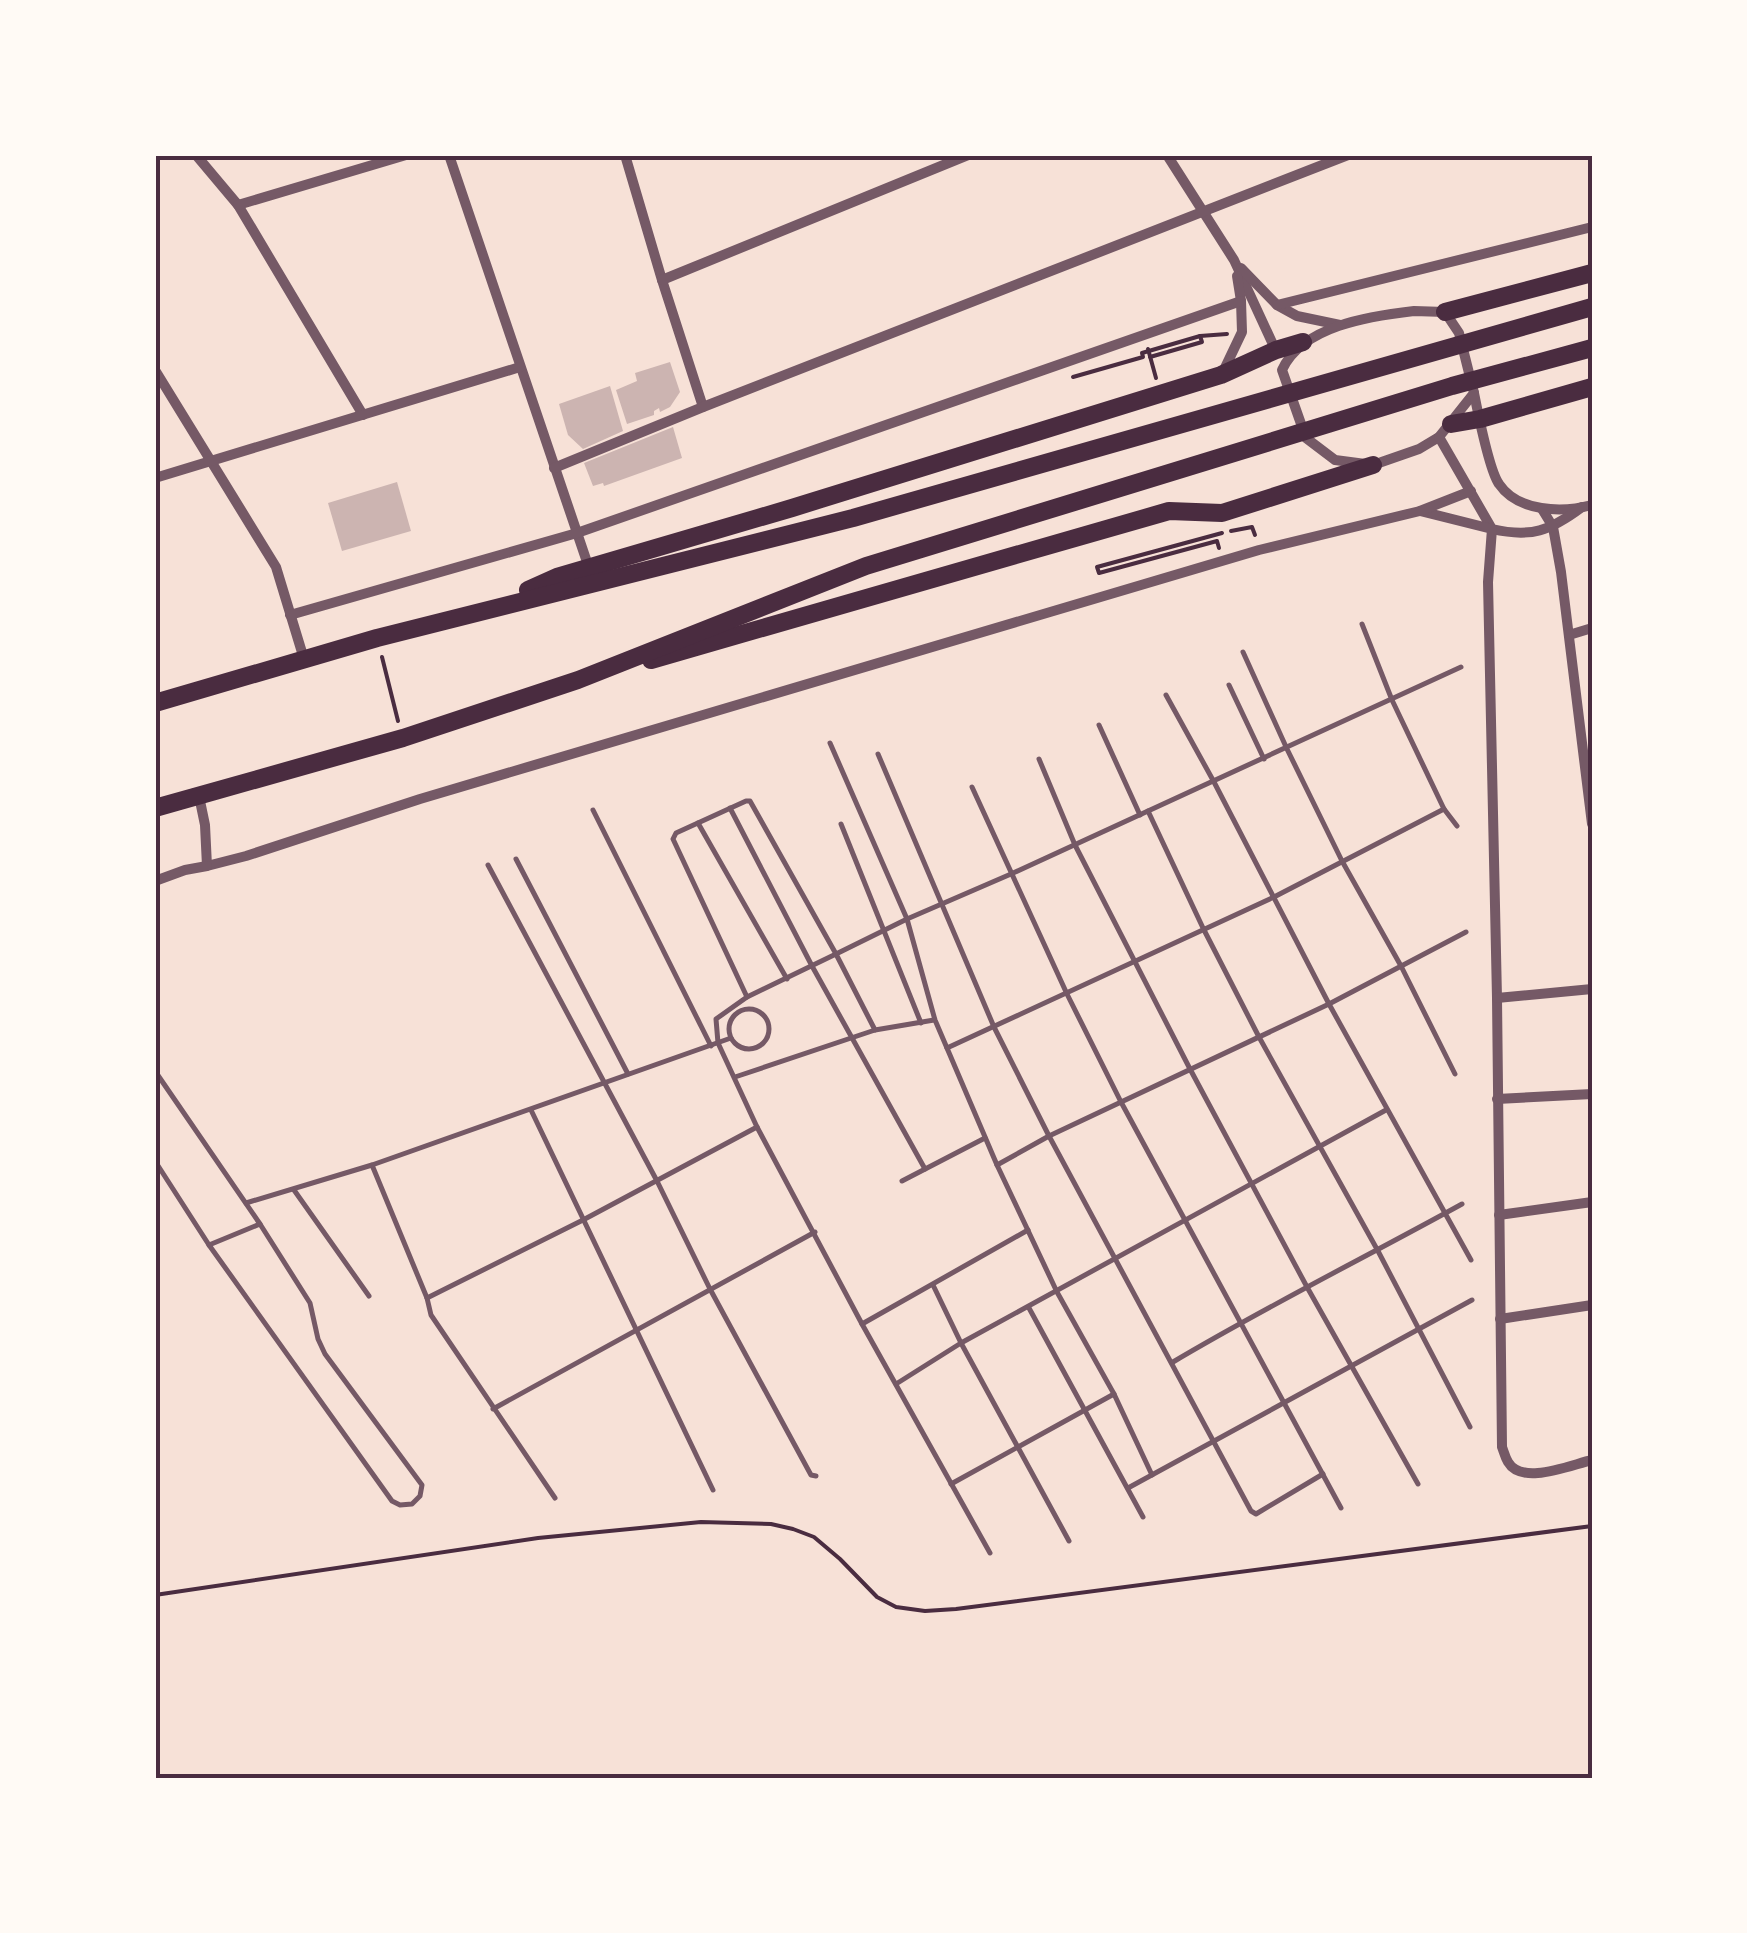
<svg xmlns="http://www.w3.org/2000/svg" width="1747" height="1933" font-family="'DejaVu Sans',sans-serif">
<rect width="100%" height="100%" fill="#f7e1d7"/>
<!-- building -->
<g fill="#ccb4b1">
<path d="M670,362L680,392L670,407L660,412L659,408L654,411V415L627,424L616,390L637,381L635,373Z"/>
<path d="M610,386L623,431L583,449L568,435L559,404Z"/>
<path d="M673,427L682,458L604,486L603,483L593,486L584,463Z"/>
<path d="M397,482L411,531L342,551L328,503Z"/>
</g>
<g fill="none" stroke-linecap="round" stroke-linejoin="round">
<!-- path -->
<g stroke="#4a2c40" stroke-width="4">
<path d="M1148,349L1156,378"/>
<path d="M1150,357L1202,342L1200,336"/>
<path d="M1073,377L1143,357L1142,353L1200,336L1227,334"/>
<path d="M1231,531L1252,527L1255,535"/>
<path d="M1219,548L1217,541L1099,573L1097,567L1222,533"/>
<path d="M382,657L398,721"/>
<path d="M155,1595L538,1538L701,1522L771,1524L793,1529L814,1537L840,1559L877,1597L896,1607L925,1611L956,1609L1592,1526"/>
</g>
<!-- service -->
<g stroke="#755966" stroke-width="5">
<path d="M1362,624L1392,700L1444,809L1457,826"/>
<path d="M1243,652L1287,749L1342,861L1401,966L1455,1074"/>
<path d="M1229,685L1264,759"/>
<path d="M1166,695L1214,782L1329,1004L1471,1260"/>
<path d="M1099,725L1140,815"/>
<path d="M830,743L907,919L935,1020L997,1165L1057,1292L1114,1394L1152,1475"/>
<path d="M878,754L994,1027L1049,1136L1251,1511L1256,1514L1323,1474"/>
<path d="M1039,759L1075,845L1190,1069L1307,1287L1418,1484"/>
<path d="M972,787L1067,994L1121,1102L1341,1508"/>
<path d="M746,801H750L836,954L747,997L673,839L676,833Z"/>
<path d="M730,808L812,966L925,1169"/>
<path d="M593,810L711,1046"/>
<path d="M1148,811L1203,928L1259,1037L1378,1251L1470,1427"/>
<path d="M698,823L787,979"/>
<path d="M841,824L921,1023"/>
<path d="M516,859L628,1074"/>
<path d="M488,865L657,1181L710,1289L811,1475L816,1476"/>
<path d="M747,997L716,1019L718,1043L757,1127L862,1324L990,1553"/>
<circle cx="749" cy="1029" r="20"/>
<path d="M875,1030L836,954L907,919L1011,874L1461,667"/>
<path d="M947,1048L1274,897L1444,809"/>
<path d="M155,1071L260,1224L310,1303L318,1339L325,1354L422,1485L420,1496L412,1504L400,1505L392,1501L209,1245L155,1161"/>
<path d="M735,1077L875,1030L934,1020"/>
<path d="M531,1110L713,1490"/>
<path d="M372,1165L427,1298L431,1315L555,1498"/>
<path d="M997,1165L1049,1136L1329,1004L1466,932"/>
<path d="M902,1181L985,1138"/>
<path d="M294,1190L369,1296"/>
<path d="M246,1203L372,1165L731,1038"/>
<path d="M209,1245L260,1224"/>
<path d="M933,1285L961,1343L1069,1541"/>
<path d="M427,1298L583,1220L757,1127"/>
<path d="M1029,1308L1143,1517"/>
<path d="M862,1324L1028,1230"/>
<path d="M1173,1362C1267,1306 1366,1257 1462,1204"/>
<path d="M896,1384L961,1343L1386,1110"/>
<path d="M493,1409L815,1232"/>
<path d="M951,1484L1114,1394"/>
<path d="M1128,1488L1472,1300"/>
</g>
<!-- minor -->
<g stroke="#755966" stroke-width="10">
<path d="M196,155L238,205L363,415"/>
<path d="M449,155L589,568"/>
<path d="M625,155L662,280L703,407"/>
<path d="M1167,155L1234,260L1276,351"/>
<path d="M238,205L406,155"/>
<path d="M1241,268L1277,305L1297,316L1340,325"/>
<path d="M662,280L968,155"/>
<path d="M1277,305L1592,227"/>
<path d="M1414,311L1445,312L1459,333L1474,393L1439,437L1419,449L1373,465L1335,460L1306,438L1282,370C1302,326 1370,316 1414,311Z"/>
<path d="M155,370L276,567L304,659"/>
<path d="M1222,374L1242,332L1241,301L1237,276"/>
<path d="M1474,393C1478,413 1489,470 1499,484C1518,512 1562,513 1592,505"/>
<path d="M1439,437L1492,529C1531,538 1550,531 1582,507"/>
<path d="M554,468L703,407L1348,155"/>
<path d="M155,478L520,367"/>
<path d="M1542,509L1553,527L1561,572L1592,824"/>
<path d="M1420,511L1492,529L1488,582L1497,998L1502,1447C1504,1452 1505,1457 1508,1462C1522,1486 1570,1465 1592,1460"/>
<path d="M290,615L577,533L1241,301"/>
<path d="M1569,635L1592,628"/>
<path d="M199,796L205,825L207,866L246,856L420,799L1259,550L1420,511L1471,491"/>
<path d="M155,881L185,870L207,866"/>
<path d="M1497,998L1592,989"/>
<path d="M1497,1099L1592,1094"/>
<path d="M1499,1215L1592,1202"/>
<path d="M1500,1319L1592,1305"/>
</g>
<!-- trunk -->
<g stroke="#4a2c40" stroke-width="18">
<path d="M1445,312L1592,273"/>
<path d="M1451,424L1480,419L1592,387"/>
<path d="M528,590L557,577L792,508L1221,375L1276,350L1303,342"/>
<path d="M651,660L1169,511L1222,513L1373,465"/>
<path d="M155,703L377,638L853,518L1592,307"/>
<path d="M155,808L403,738L578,680L866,566L1452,386L1592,348"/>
</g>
</g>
<!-- border -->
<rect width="1747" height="1933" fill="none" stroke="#fffaf5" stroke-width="315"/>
<rect x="158" y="158" width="1432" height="1618" fill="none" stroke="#4a2c40" stroke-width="4"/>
</svg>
